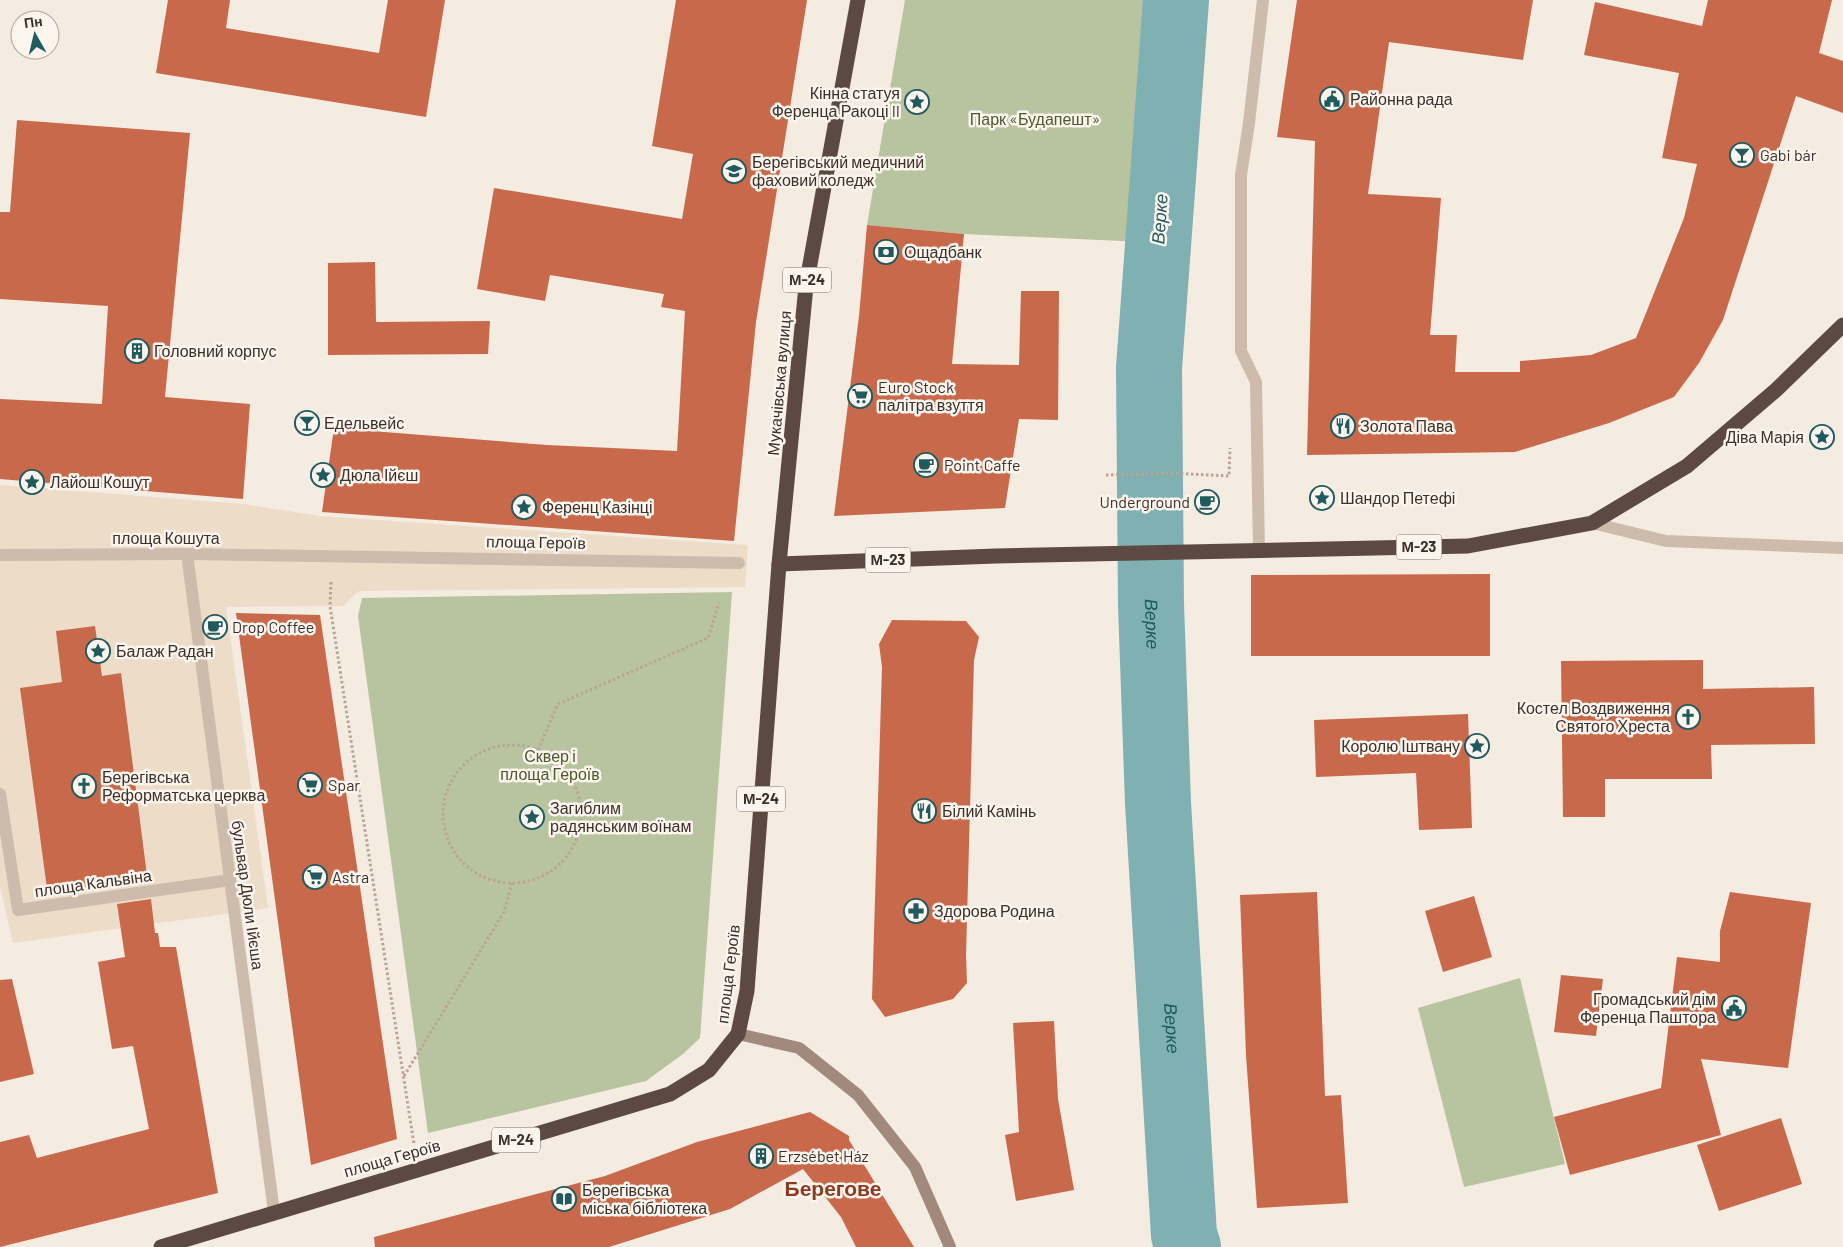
<svg xmlns="http://www.w3.org/2000/svg" width="1843" height="1247" font-family="Barlow,sans-serif">
<rect width="100%" height="100%" fill="#f4ebe1"/>
<!-- green -->
<g fill="#b8c4a0">
<path d="M905,0H1162L1145,242L964,234L867,225Z"/>
<path d="M732,592L700,1038L683,1054L646,1081L428,1133L358,616L362,598Z"/>
<path d="M1520,978L1565,1164L1464,1187L1418,1008Z"/>
</g>
<!-- plaza -->
<path fill="#ecdcc8" fill-rule="evenodd" d="M0,485L243,504L319,516L748,545L745,587L359,591L343,606L226,607L268,908L13,943L0,887ZM121,674L148,883L48,896L21,688Z"/>
<g fill="none" stroke-linecap="round" stroke-linejoin="round">
<!-- river -->
<path stroke="#7fb0b2" stroke-width="66" id="s1" d="M1176,0L1149,368L1151,604L1158,803L1184,1235L1188,1247"/>
</g>
<!-- building -->
<g fill="#c8694b">
<path d="M168,0H230L226,28L379,53L388,0H445L426,117L156,73Z"/>
<path d="M676,0H807L756,322L734,541L322,512L334,428L547,445L677,451L685,311L661,307L664,294L550,275L545,301L477,289L494,188L682,219L693,154L652,146Z"/>
<path d="M1297,0H1533L1523,60L1389,42L1368,194L1441,198L1430,335H1457L1455,372H1520V361L1591,355L1636,338L1684,218L1697,164L1662,158L1679,73L1584,55L1595,2L1702,26L1708,0H1832L1819,53L1843,61V113L1796,96L1723,320L1699,363L1674,397L1609,423L1515,452L1307,455L1315,141L1277,137Z"/>
<path d="M17,120L190,133L165,397L250,404L243,499L0,479V399L102,404L108,306L0,299V212H10Z"/>
<path d="M867,225L964,234L952,364L1019,365L1021,291H1059L1058,420L1019,419L1005,508L834,516L859,316Z"/>
<path d="M375,262L376,322L490,321L488,354L328,355V263Z"/>
<path d="M1490,574V656H1251V575Z"/>
<path d="M236,613L320,615L397,1139L311,1165Z"/>
<path d="M892,620L966,621L979,637L974,660L966,955L967,983L953,999L885,1017L872,999L882,667L879,644Z"/>
<path d="M95,626L102,676L121,673L148,883L48,896L20,688L62,682L56,631Z"/>
<path d="M1703,660V689L1814,687L1815,744L1711,745L1712,779H1605V817H1563L1561,661Z"/>
<path d="M1468,714L1472,828L1419,830L1416,773L1316,777L1314,720Z"/>
<path d="M1317,892L1325,1096L1341,1095L1348,1203L1257,1208L1246,1055L1240,895Z"/>
<path d="M1730,892L1811,903L1788,1068L1701,1059L1721,1135L1570,1175L1554,1117L1661,1088L1677,957L1720,962V931Z"/>
<path d="M1474,896L1492,957L1443,972L1425,911Z"/>
<path d="M151,899L155,933H158L160,947H176L218,1193L0,1247V1142L29,1135L37,1158L149,1129L133,1046L112,1049L98,962L125,957L117,904Z"/>
<path d="M1561,975L1603,979L1596,1036L1554,1032Z"/>
<path d="M12,979L34,1074L0,1082V980Z"/>
<path d="M1054,1021L1058,1099L1074,1190L1016,1201L1005,1135L1019,1132L1013,1023Z"/>
<path d="M810,1112L849,1136V1140L914,1247H856L841,1217L803,1169L730,1209L609,1247H375L374,1237L605,1176L697,1142Z"/>
<path d="M1781,1118L1802,1184L1719,1211L1697,1145Z"/>
</g>
<g fill="none" stroke-linecap="round" stroke-linejoin="round">
<!-- path -->
<g stroke="#b9a596" stroke-width="3" stroke-dasharray="2.5 2.5" stroke-linecap="butt">
<path d="M1106,475L1170,473L1229,476L1230,448"/>
<path d="M331,582L330,606L414,1144"/>
<circle cx="512" cy="814" r="69"/>
<path d="M538,750L558,704L708,638L719,603"/>
<path d="M404,1076L504,912L512,883"/>
</g>
<!-- lane -->
<path stroke="#cdbbac" stroke-width="12" d="M1259,551L1256,382L1241,351V175L1249,123L1263,0"/>
<!-- street -->
<g stroke="#cdbbac" stroke-width="12">
<path d="M1592,523L1666,541L1843,548"/>
<path d="M187,554L274,1212"/>
<path d="M0,555L187,554L739,563"/>
<path d="M0,794L18,910L230,880"/>
</g>
<!-- secondary -->
<path stroke="#a18a7d" stroke-width="12" d="M738,1034L799,1048L858,1095L915,1167L950,1247"/>
<!-- highway -->
<g stroke="#5c4a42" stroke-width="15">
<path d="M779,564L996,556L1468,546L1592,523L1687,466L1776,390L1843,325"/>
<path d="M161,1247L670,1094L709,1070L738,1034L747,991L779,564L806,286L858,0"/>
</g>
</g>
<!-- icons -->
<defs>
<symbol id="civic-ring" viewBox="-11 -11 22 22"><circle r="9.5" fill="#fbf5ee" stroke="#1f5a5e" stroke-width="1.5"/><path d="M-.6-6.5H3V-4.5H.6V-3L4-1V1h2V6H-6V1h2V-1L-.6-3ZM-1.2 2.5V6h2.4V2.5Z" fill="#1f5a5e"/></symbol>
<symbol id="sight-ring" viewBox="-11 -11 22 22"><circle r="9.5" fill="#fbf5ee" stroke="#1f5a5e" stroke-width="1.5"/><path d="M0-6L1.8-2.2L6-1.7L2.9 1.2L3.7 5.4L0 3.3L-3.7 5.4L-2.9 1.2L-6-1.7L-1.8-2.2Z" fill="#1f5a5e"/></symbol>
<symbol id="bar-ring" viewBox="-11 -11 22 22"><circle r="9.5" fill="#fbf5ee" stroke="#1f5a5e" stroke-width="1.5"/><path d="M-6-5H6L.8 .8V4.5H3.5V6h-7V4.5H-.8V.8Z" fill="#1f5a5e"/></symbol>
<symbol id="university-ring" viewBox="-11 -11 22 22"><circle r="9.5" fill="#fbf5ee" stroke="#1f5a5e" stroke-width="1.5"/><path d="M0-5L7-2L0 1L-7-2ZM-4 1L0 2.5L4 1V4Q0 6-4 4Z" fill="#1f5a5e"/></symbol>
<symbol id="bank-ring" viewBox="-11 -11 22 22"><circle r="9.5" fill="#fbf5ee" stroke="#1f5a5e" stroke-width="1.5"/><path d="M-6-4H6V4H-6ZM0-2.3a2.3 2.3 0 1 0 0 4.6a2.3 2.3 0 1 0 0-4.6Z" fill="#1f5a5e"/></symbol>
<symbol id="building-ring" viewBox="-11 -11 22 22"><circle r="9.5" fill="#fbf5ee" stroke="#1f5a5e" stroke-width="1.5"/><path d="M-4-6H4V6H1V3H-1V6H-4ZM-2.5-4.3h1.7v1.8h-1.7ZM.8-4.3h1.7v1.8H.8ZM-2.5-1h1.7V.8h-1.7ZM.8-1h1.7V.8H.8Z" fill="#1f5a5e"/></symbol>
<symbol id="supermarket-ring" viewBox="-11 -11 22 22"><circle r="9.5" fill="#fbf5ee" stroke="#1f5a5e" stroke-width="1.5"/><path d="M-6-5.5h2.5l.6 2H6L4.5 2H-2.5L-4.4-4H-6ZM-1.5 3.2a1.3 1.3 0 1 0 .1 0ZM3 3.2a1.3 1.3 0 1 0 .1 0Z" fill="#1f5a5e"/></symbol>
<symbol id="restaurant-ring" viewBox="-11 -11 22 22"><circle r="9.5" fill="#fbf5ee" stroke="#1f5a5e" stroke-width="1.5"/><path d="M-5-6h1v4h1v-4h1v4h1v-4h1v5L-1.5 .5V6h-2V.5L-5-1ZM5-6V6H3V1.5H1.5Q1.5-4 5-6Z" fill="#1f5a5e"/></symbol>
<symbol id="cafe-ring" viewBox="-11 -11 22 22"><circle r="9.5" fill="#fbf5ee" stroke="#1f5a5e" stroke-width="1.5"/><path d="M-5.5-4.5H6V0H3Q3 3.5 0 3.5H-2.5Q-5.5 3.5-5.5 0ZM3-3.2v2h1.7v-2ZM-6 4.5H4V6H-6Z" fill="#1f5a5e"/></symbol>
<symbol id="church-ring" viewBox="-11 -11 22 22"><circle r="9.5" fill="#fbf5ee" stroke="#1f5a5e" stroke-width="1.5"/><path d="M-1.2-6h2.4v3.5h3.3v2.4h-3.3V6h-2.4V-.1h-3.3v-2.4h3.3Z" fill="#1f5a5e"/></symbol>
<symbol id="pharmacy-ring" viewBox="-11 -11 22 22"><circle r="9.5" fill="#fbf5ee" stroke="#1f5a5e" stroke-width="1.5"/><path d="M-2-6h4v4h4v4h-4v4h-4v-4h-4v-4h4Z" fill="#1f5a5e"/></symbol>
<symbol id="library-ring" viewBox="-11 -11 22 22"><circle r="9.5" fill="#fbf5ee" stroke="#1f5a5e" stroke-width="1.5"/><path d="M-6-4Q-3-5.5-.7-3.5V5Q-3 3-6 4ZM6-4Q3-5.5 .7-3.5V5Q3 3 6 4Z" fill="#1f5a5e"/></symbol>
</defs>
<g fill-rule="evenodd">
<use href="#civic-ring" x="1318" y="85" width="28" height="28"/>
<use href="#sight-ring" x="903" y="88" width="28" height="28"/>
<use href="#bar-ring" x="1728" y="141" width="28" height="28"/>
<use href="#university-ring" x="720" y="157" width="28" height="28"/>
<use href="#bank-ring" x="872" y="238" width="28" height="28"/>
<use href="#building-ring" x="123" y="337" width="28" height="28"/>
<use href="#supermarket-ring" x="846" y="382" width="28" height="28"/>
<use href="#bar-ring" x="293" y="409" width="28" height="28"/>
<use href="#restaurant-ring" x="1329" y="412" width="28" height="28"/>
<use href="#sight-ring" x="1808" y="423" width="28" height="28"/>
<use href="#cafe-ring" x="912" y="451" width="28" height="28"/>
<use href="#sight-ring" x="309" y="461" width="28" height="28"/>
<use href="#sight-ring" x="18" y="468" width="28" height="28"/>
<use href="#sight-ring" x="1308" y="484" width="28" height="28"/>
<use href="#cafe-ring" x="1193" y="488" width="28" height="28"/>
<use href="#sight-ring" x="510" y="493" width="28" height="28"/>
<use href="#cafe-ring" x="201" y="613" width="28" height="28"/>
<use href="#sight-ring" x="84" y="637" width="28" height="28"/>
<use href="#church-ring" x="1674" y="703" width="28" height="28"/>
<use href="#sight-ring" x="1463" y="732" width="28" height="28"/>
<use href="#supermarket-ring" x="296" y="771" width="28" height="28"/>
<use href="#church-ring" x="70" y="772" width="28" height="28"/>
<use href="#restaurant-ring" x="910" y="797" width="28" height="28"/>
<use href="#sight-ring" x="518" y="803" width="28" height="28"/>
<use href="#supermarket-ring" x="301" y="863" width="28" height="28"/>
<use href="#pharmacy-ring" x="902" y="897" width="28" height="28"/>
<use href="#civic-ring" x="1720" y="994" width="28" height="28"/>
<use href="#building-ring" x="747" y="1142" width="28" height="28"/>
<use href="#library-ring" x="550" y="1185" width="28" height="28"/>
</g>
<g text-anchor="middle" stroke-width="5" stroke-linejoin="round" paint-order="stroke">
<!-- shield labels -->
<g fill="#fbf5ee" stroke="#756b66" stroke-width="1">
<rect x="783" y="267.5" width="48" height="25" rx="4"/>
<rect x="1396.5" y="534.5" width="45" height="25" rx="4"/>
<rect x="865.5" y="547.5" width="45" height="25" rx="4"/>
<rect x="737" y="786.5" width="48" height="25" rx="4"/>
<rect x="492" y="1127.5" width="48" height="25" rx="4"/>
</g>
<g font-size="15" font-weight="bold" fill="#3b302b">
<text x="807" y="285">М-24</text>
<text x="1419" y="552">М-23</text>
<text x="888" y="565">М-23</text>
<text x="761" y="804">М-24</text>
<text x="516" y="1145">М-24</text>
</g>
<!-- poi labels -->
<g font-size="16" fill="#3b302b" stroke="#fbf5ee" text-anchor="start">
<text x="900" y="99" text-anchor="end">Кінна статуя<tspan x="900" dy="18">Ференца Ракоці II</tspan></text>
<text x="1350" y="105">Районна рада</text>
<text x="1760" y="161">Gabi bár</text>
<text x="752" y="168">Берегівський медичний<tspan x="752" dy="18">фаховий коледж</tspan></text>
<text x="904" y="258">Ощадбанк</text>
<text x="154" y="357">Головний корпус</text>
<text x="878" y="393">Euro Stock<tspan x="878" dy="18">палітра взуття</tspan></text>
<text x="324" y="429">Едельвейс</text>
<text x="1360" y="432">Золота Пава</text>
<text x="1804" y="443" text-anchor="end">Діва Марія</text>
<text x="944" y="471">Point Caffe</text>
<text x="340" y="481">Дюла Ійєш</text>
<text x="50" y="488">Лайош Кошут</text>
<text x="1340" y="504">Шандор Петефі</text>
<text x="1190" y="508" text-anchor="end">Underground</text>
<text x="542" y="513">Ференц Казінці</text>
<text x="232" y="633">Drop Coffee</text>
<text x="116" y="657">Балаж Радан</text>
<text x="1670" y="714" text-anchor="end">Костел Воздвиження<tspan x="1670" dy="18">Святого Хреста</tspan></text>
<text x="1460" y="752" text-anchor="end">Королю Іштвану</text>
<text x="102" y="783">Берегівська<tspan x="102" dy="18">Реформатська церква</tspan></text>
<text x="328" y="791">Spar</text>
<text x="550" y="814">Загиблим<tspan x="550" dy="18">радянським воїнам</tspan></text>
<text x="942" y="817">Білий Камінь</text>
<text x="332" y="883">Astra</text>
<text x="934" y="917">Здорова Родина</text>
<text x="1716" y="1005" text-anchor="end">Громадський дім<tspan x="1716" dy="18">Ференца Паштора</tspan></text>
<text x="778" y="1162">Erzsébet Ház</text>
<text x="582" y="1196">Берегівська<tspan x="582" dy="18">міська бібліотека</tspan></text>
</g>
<!-- park labels -->
<g font-size="16" fill="#4a5a2e" stroke="#fbf5ee">
<text x="1035" y="125">Парк «Будапешт»</text>
<text x="550" y="762">Сквер і<tspan x="550" dy="18">площа Героїв</tspan></text>
</g>
<!-- street labels -->
<g font-size="16" fill="#3b302b" stroke="#fbf5ee">
<text transform="translate(779 383) rotate(-85)" y="6">Мукачівська вулиця</text>
<text x="166" y="544">площа Кошута</text>
<text transform="translate(536 542) rotate(1)" y="6">площа Героїв</text>
<text transform="translate(93 883) rotate(-8)" y="6">площа Кальвіна</text>
<text transform="translate(248 895) rotate(82)" y="6">бульвар Дюли Ійєша</text>
<text transform="translate(728 974) rotate(-83)" y="6">площа Героїв</text>
<text transform="translate(392 1158) rotate(-16)" y="6">площа Героїв</text>
</g>
<!-- water labels -->
<g font-size="18" font-style="italic" fill="#1f5a5e" stroke="#fbf5ee">
<text transform="translate(1160 219) rotate(-86)" y="6">Верке</text>
<text dy="6" stroke="none"><textPath href="#s1" startOffset="625">Верке</textPath></text>
<text dy="6" stroke="none"><textPath href="#s1" startOffset="1030">Верке</textPath></text>
</g>
<!-- district labels -->
<g font-size="21" font-weight="bold" fill="#8c3b22" stroke="#fbf5ee">
<text x="833" y="1196">Берегове</text>
</g>
</g>
<!-- north arrow -->
<g transform="translate(35 35) rotate(352)"><circle r="24" fill="#fbf5ee" stroke="#aea6a0"/>
<path d="M0-4L9 19L0 12L-9 19Z" fill="#1f5a5e"/>
<text y="-8" font-size="14" font-weight="bold" text-anchor="middle" fill="#3b302b">Пн</text>
</g>
</svg>
